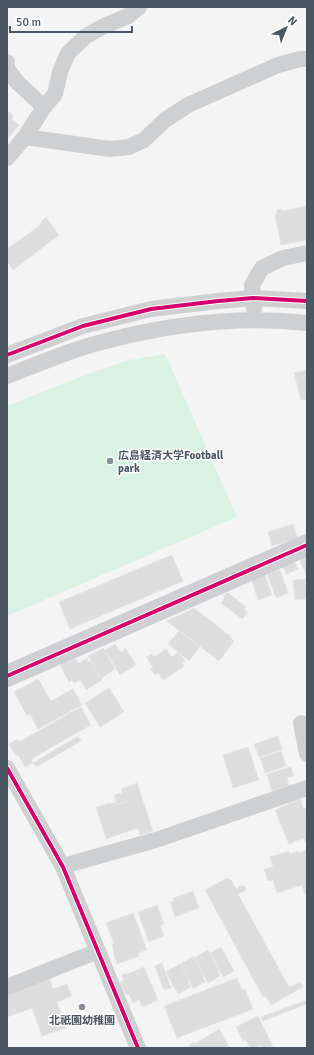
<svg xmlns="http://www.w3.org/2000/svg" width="314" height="1055" font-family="Signika,'Noto Sans JP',sans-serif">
<rect width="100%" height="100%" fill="#f4f4f4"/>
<!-- green -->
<path fill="#d9f2e3" d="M165,354L237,517L7,616V406L91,373L130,360Z"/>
<!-- building -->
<g fill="#ddddde" stroke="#e5e6e7">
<path d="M8,111L14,116L11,119L19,125L7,139V113Z"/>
<path d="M307,206V240L281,245L275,215L277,214V210L282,209V211Z"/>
<path d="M46,217L59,235L13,270L7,261V249L39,226L42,221Z"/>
<path d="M307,370V399L301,400L294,373Z"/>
<path d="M293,524L298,538L272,546L268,532Z"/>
<path d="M307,553V576L300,561L302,560L301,556Z"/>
<path d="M172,555L183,581L70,629L59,602Z"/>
<path d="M293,558L298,569L287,574L282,564Z"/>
<path d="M280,570L288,593L276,598L267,574Z"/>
<path d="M264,573L272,595L258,600L251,578Z"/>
<path d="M307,579V602L306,599L295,600L293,580Z"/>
<path d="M227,592L246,607L244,609L248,612L242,619L221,603L225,597L224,596Z"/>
<path d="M194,608L230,636V637L234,641L219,661L167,621Z"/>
<path d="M179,631L200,647L189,661L168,644Z"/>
<path d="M115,644L121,652L126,649L136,665L120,675L105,650Z"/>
<path d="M103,648L115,669L101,678L88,656Z"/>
<path d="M166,649L172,657L178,652L185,661L182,663L184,666L163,680L158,673L155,675L150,669L153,667L146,657L152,654L154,657Z"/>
<path d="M75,658L79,663L87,658L89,662L91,661L102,680L86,690L80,680L74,683L72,680L69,682L60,665L65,662L66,663Z"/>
<path d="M38,679L51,701L73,689L82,705L38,729L30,714L27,716L14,692Z"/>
<path d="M109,688L124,712L100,727L85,703Z"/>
<path d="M81,707L91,725L31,759L33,763L25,767L18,755L16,756L9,744L18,739L19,742Z"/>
<path d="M78,736L81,741L36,767L33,763Z"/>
<path d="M278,736L282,749L259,757L254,744Z"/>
<path d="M248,747L259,780L233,788L223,755Z"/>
<path d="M281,751L286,766L265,773L260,758Z"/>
<path d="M291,767L294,776L287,778L289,786L272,791L267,774Z"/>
<path d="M137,783L153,831L140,835L138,828L106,839L96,807L110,803V804L116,802V805L127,801L117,804L114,795L122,793L121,789Z"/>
<path d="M300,799L304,809L307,808V841H305L303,838L289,844L275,810Z"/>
<path d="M307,850V893L305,894L302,885L277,893L273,880L268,881L264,869L273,867L270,857L289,851L290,854L299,851V853Z"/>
<path d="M227,878L231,880L236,889L242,885L246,888L245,891L238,894L289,987L300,982L303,987L271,1005L266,996L263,997L205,890Z"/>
<path d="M193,891L199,908L175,917L170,902L174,901L173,898Z"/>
<path d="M157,905L164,924L160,926L164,936L149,942L138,912Z"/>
<path d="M133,913L147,950L138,953L139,956L117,964L113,952L114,951L112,943H114L106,923Z"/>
<path d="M221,947L234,971L223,977L210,953Z"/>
<path d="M208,950L219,970L218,971L220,976L208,983L194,958Z"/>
<path d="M194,956L205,976L203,977L205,982L193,989L180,964Z"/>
<path d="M162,963L171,988L164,990L155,966Z"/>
<path d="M180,964L190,982L188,983L191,987L178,994L166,972Z"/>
<path d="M144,967L158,1000L142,1007L139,1000L133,1003L129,994L126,995L120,982L124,980L122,975L127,973V974Z"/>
<path d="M49,977L53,989L67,984L72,996L57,1002L66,1028L42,1036L32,1008L7,1017V992Z"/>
<path d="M237,978L242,990L245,989L253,1009L177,1038L164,1006Z"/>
<path d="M307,1000V1004L263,1021L261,1017Z"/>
<path d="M258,1016L273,1046L267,1048H263L261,1045L255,1048H250L246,1040L243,1041L236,1027Z"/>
<path d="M219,1029L230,1048H191L189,1045L194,1042L195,1044Z"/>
</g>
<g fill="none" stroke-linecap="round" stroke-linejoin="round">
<!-- street -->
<g stroke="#ced0d2" stroke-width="16">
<path d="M7,62V69L17,82L44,107"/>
<path d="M25,137L110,149L129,147L144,140L165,120L188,105L278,65L300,59H307"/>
<path d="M7,158L25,137L44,107L55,94L60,72L68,53L86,36L104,26L128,16L139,7"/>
<path d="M254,309L252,285L262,268L283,258L307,253"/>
<path d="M7,355L83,326L151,309L218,301L253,298L307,301"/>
<path d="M7,376C41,363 75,348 110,340C173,324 242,316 307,323"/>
<path d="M301,723L307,754"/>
<path d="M7,768L63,867L138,1048"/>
<path d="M63,867L70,864L156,840L307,788"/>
<path d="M7,987L98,951"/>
</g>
<!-- secondary -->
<path stroke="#ced0d4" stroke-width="22" d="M7,676L307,545"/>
<defs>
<g id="cycleway">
<path d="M7,355L83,326L151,309L218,301L253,298L307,301"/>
<path d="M7,676L307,545"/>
<path d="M7,768L63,867L138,1048"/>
</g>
</defs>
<!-- cycleway casing -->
<use href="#cycleway" stroke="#fff" stroke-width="6"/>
<!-- cycleway -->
<use href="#cycleway" stroke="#d6006c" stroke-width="4"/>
</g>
<!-- markers -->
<g fill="#868d94" stroke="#fff" stroke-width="1.5">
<circle cx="110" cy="461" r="4"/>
<circle cx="82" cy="1007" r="4"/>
</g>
<g text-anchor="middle" stroke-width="3" stroke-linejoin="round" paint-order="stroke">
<!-- poi labels -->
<g font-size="11" font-weight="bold" fill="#4a5661" stroke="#fff" text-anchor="start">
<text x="118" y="459">広島経済大学Football<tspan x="118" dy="13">park</tspan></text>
<text x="82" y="1024" text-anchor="middle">北祇園幼稚園</text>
</g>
</g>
<!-- border -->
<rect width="314" height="1055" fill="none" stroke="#4a5661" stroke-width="16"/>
<!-- north arrow -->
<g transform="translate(286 28) rotate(43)" stroke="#ffffff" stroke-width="3" paint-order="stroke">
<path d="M0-3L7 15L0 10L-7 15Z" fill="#4a5661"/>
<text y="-6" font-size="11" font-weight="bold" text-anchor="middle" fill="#4a5661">N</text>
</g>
<!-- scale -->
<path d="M10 26v6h122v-6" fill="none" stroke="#4a5661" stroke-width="2"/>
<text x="16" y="26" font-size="12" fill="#4a5661" stroke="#ffffff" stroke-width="3" paint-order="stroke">50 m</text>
</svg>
